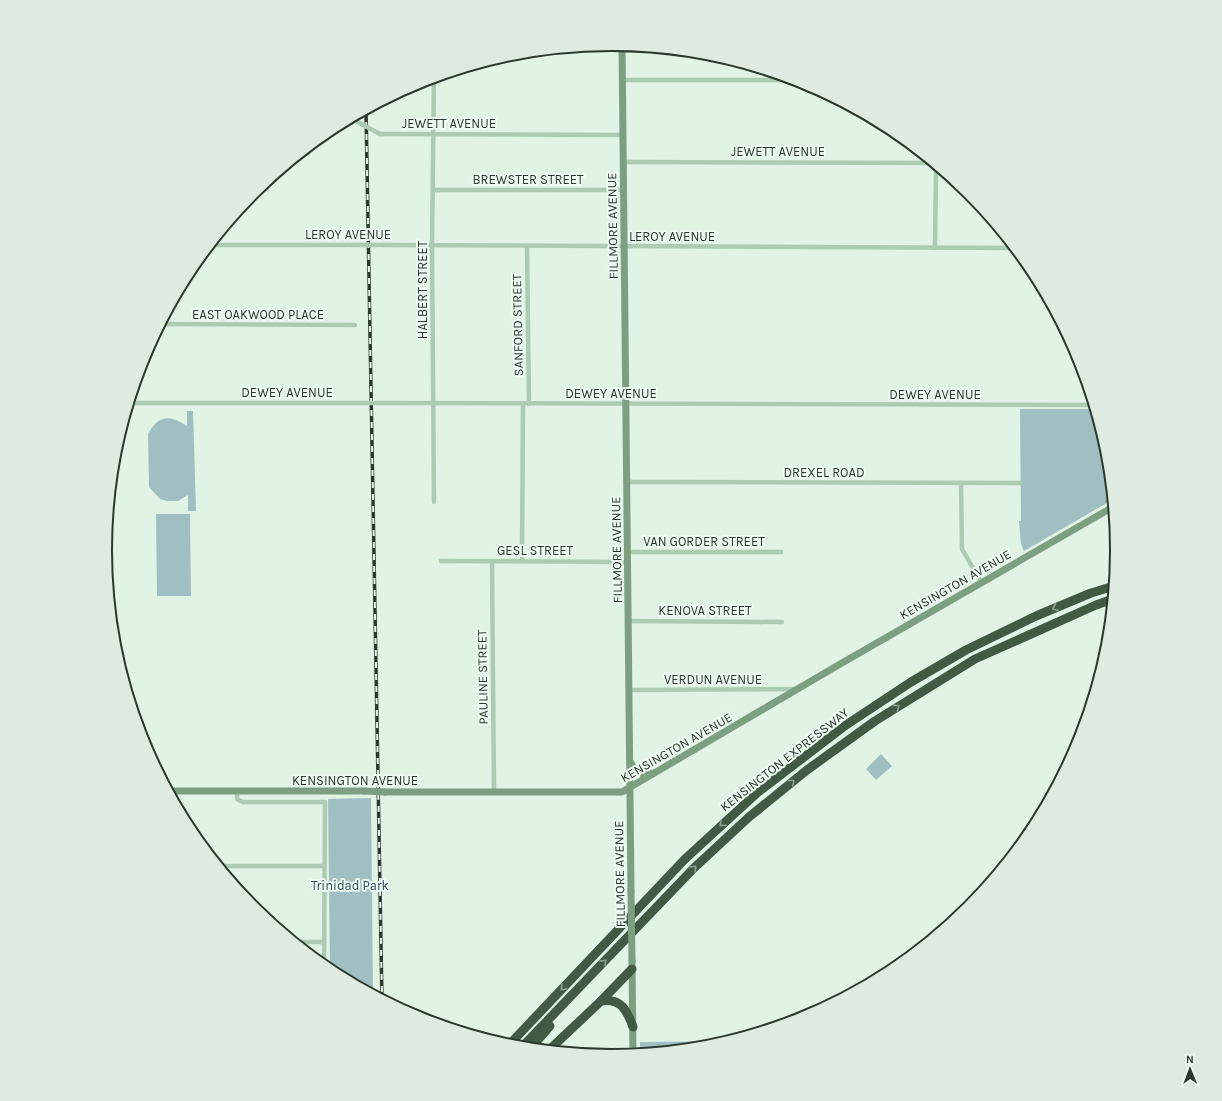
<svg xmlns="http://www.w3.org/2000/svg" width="1222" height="1101" font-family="Karla,sans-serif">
<rect width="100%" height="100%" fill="#e0f3e5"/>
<!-- green -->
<g fill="#a0bfc2">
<path d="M1020,409H1095L1108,452L1112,500L1024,551L1021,544L1019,521H1021Z"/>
<path d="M187,411H193L196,511H188V495L178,501H167L160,499L149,487L148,434C159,414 170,415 187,426Z"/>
<path d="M156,514H190L191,596H157Z"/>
<path d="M881,754L892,766L876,780L866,769Z"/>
<path d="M371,798L373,995L330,972L328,799Z"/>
<path d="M729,1041L710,1047L640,1054V1042Z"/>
</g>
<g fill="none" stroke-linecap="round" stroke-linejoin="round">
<!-- street -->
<g stroke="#accbb2" stroke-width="4.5">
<path d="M434,77L432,246L434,502"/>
<path d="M623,80H796"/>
<path d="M380,134L623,135"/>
<path d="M623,162L933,163"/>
<path d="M433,190H624"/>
<path d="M210,245H355"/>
<path d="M383,245L1015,248"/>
<path d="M527,246L529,404"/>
<path d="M935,248L936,165"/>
<path d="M160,324L355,325"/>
<path d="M129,403H357"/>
<path d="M386,403L1094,405"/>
<path d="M627,482L1020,483"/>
<path d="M961,483L962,549L981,582"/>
<path d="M628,552H781"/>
<path d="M441,561L628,562"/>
<path d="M492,561L494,793"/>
<path d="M522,561L523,404"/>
<path d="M629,621L782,622"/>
<path d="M629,690L796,689"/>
<path d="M237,791V799L243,802H325L324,967"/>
<path d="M218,866H324"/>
<path d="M293,942H324"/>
</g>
<!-- secondary -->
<g stroke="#7d9f81" stroke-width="7">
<path d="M622,45L631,891"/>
<path d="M631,763C636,773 643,776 653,773"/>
<path d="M168,791H364"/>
<path d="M385,792H622L835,667L1113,507"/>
<path d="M632,961L633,1055"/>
</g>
<!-- highway -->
<g stroke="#425a44" stroke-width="9">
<path d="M601,1001C621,998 627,1010 633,1027"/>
<path d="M508,1046L685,859L757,793L846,725L911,682L966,650L1036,616L1091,593L1114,586"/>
<path d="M521,1048L694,868L749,817L807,770L875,721L975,659L1096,605L1113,599"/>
<path d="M530,1049L550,1026"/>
<path d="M548,1051L601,1001L632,969"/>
</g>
<defs>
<path id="rail" d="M366,110L382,1000"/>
</defs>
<!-- rail casing -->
<use href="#rail" stroke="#2b392c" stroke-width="3.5"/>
<!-- rail -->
<use href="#rail" stroke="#edfaf1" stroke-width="2" stroke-dasharray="6" stroke-linecap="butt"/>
<!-- street-bridge -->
<g stroke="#accbb2" stroke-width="4.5">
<path d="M354,120L380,134"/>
<path d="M355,245H383"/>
<path d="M357,403H386"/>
</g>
<!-- secondary-bridge -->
<g stroke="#7d9f81" stroke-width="7">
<path d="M364,791L385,792"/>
<path d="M631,891L632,961"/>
</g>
</g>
<!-- one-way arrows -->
<defs><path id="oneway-chevron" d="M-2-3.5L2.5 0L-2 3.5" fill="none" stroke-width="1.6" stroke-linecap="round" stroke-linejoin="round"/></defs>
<g stroke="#8fa292">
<use href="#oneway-chevron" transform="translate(1055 608) rotate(158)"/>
<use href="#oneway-chevron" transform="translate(897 707) rotate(-32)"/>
<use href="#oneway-chevron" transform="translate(792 782) rotate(-39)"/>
<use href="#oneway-chevron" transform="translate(722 824) rotate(138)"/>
<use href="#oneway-chevron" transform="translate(694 868) rotate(-45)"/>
<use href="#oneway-chevron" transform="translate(604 962) rotate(-47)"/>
<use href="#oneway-chevron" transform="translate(563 988) rotate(133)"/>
</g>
<g text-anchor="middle" stroke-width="4" stroke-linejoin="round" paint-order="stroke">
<!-- street labels -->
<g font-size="13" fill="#2b392c" stroke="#edfaf1">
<text x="449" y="128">JEWETT AVENUE</text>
<text x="778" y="156">JEWETT AVENUE</text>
<text x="528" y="184">BREWSTER STREET</text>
<text transform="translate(612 226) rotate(-91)" y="5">FILLMORE AVENUE</text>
<text x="348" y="239">LEROY AVENUE</text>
<text x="672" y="241">LEROY AVENUE</text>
<text transform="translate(422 290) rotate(-90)" y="5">HALBERT STREET</text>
<text x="258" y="319">EAST OAKWOOD PLACE</text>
<text transform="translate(517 325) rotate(-91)" y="5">SANFORD STREET</text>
<text x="287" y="397">DEWEY AVENUE</text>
<text x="611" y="398">DEWEY AVENUE</text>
<text x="935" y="399">DEWEY AVENUE</text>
<text x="824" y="477">DREXEL ROAD</text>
<text x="704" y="546">VAN GORDER STREET</text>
<text x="535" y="555">GESL STREET</text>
<text transform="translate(616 550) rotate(-91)" y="5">FILLMORE AVENUE</text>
<text transform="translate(955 584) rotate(-30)" y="5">KENSINGTON AVENUE</text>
<text x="705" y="615">KENOVA STREET</text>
<text transform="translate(482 677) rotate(-91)" y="5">PAULINE STREET</text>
<text x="713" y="684">VERDUN AVENUE</text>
<text transform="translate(676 747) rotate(-30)" y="5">KENSINGTON AVENUE</text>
<text transform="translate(784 759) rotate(-38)" y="5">KENSINGTON EXPRESSWAY</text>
<text x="355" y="785">KENSINGTON AVENUE</text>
<text transform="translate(619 874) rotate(-91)" y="5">FILLMORE AVENUE</text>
</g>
<!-- park labels -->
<g font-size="13" fill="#2f5257" stroke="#edfaf1">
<text x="350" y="890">Trinidad Park</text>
</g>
</g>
<!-- crop -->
<path d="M0 0H1222V1101H0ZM112 550a499 499 0 1 1 998 0a499 499 0 1 1-998 0Z" fill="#ddebe1" fill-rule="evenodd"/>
<path fill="none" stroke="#2b392c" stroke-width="2" d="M112 550a499 499 0 1 1 998 0a499 499 0 1 1-998 0Z"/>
<!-- north arrow -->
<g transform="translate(1190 1069) rotate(359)" stroke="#edfaf1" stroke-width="3" paint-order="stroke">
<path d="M0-3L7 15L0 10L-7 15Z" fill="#2b392c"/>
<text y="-6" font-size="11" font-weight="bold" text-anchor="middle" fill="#2b392c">N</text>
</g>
</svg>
